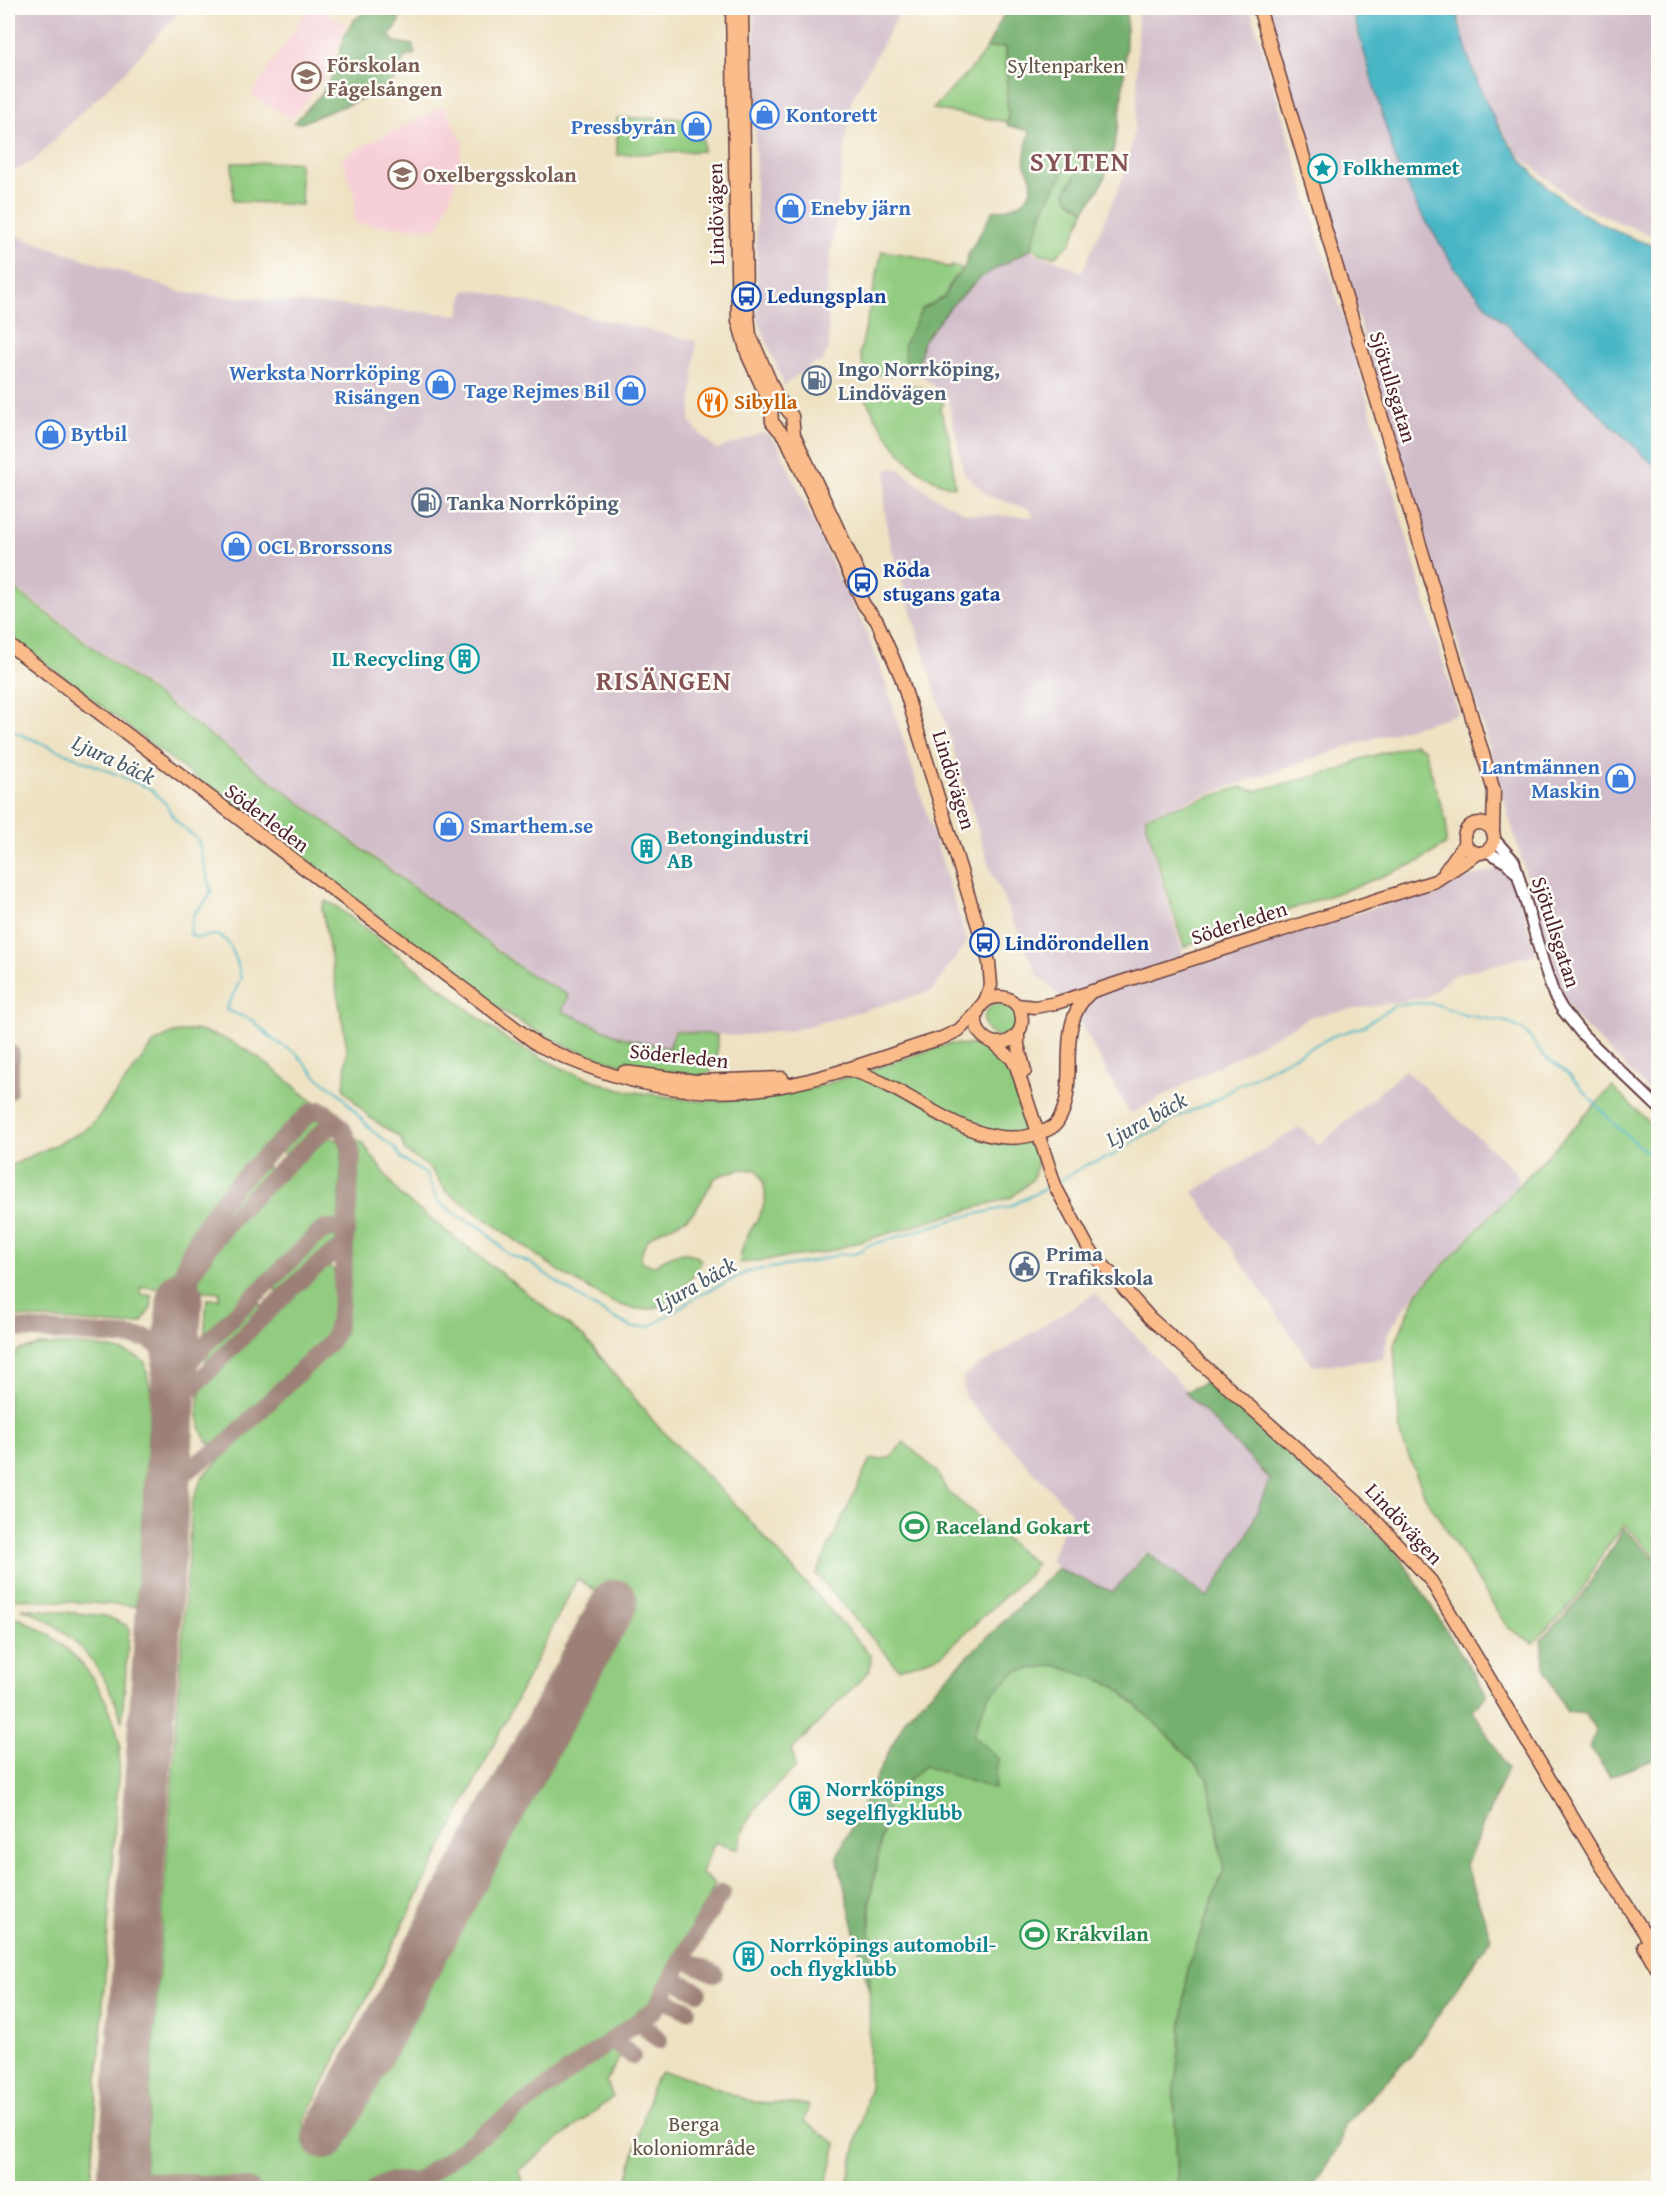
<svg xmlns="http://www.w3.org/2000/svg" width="1666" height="2196" font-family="'Gentium Book Plus',serif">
<rect width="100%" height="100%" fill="#fdfcf7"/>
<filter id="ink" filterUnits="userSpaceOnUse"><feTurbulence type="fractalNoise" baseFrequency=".0167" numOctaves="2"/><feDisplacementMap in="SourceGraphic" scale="12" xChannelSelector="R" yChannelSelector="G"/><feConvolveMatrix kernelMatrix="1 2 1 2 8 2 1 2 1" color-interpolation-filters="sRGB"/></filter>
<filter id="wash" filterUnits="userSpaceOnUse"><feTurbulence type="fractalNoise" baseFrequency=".008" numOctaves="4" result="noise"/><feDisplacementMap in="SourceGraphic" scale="24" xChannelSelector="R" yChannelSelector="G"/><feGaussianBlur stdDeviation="1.35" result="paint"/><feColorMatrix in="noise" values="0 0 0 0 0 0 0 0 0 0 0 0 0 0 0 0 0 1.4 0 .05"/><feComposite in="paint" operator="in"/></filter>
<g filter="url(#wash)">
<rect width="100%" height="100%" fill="#eee2c3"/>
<!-- built -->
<g fill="#f6cfd7">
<path d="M309,8H318L346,24L326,76L292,119L251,95Z"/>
<path d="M444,105L463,143L454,188L438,229L357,224L354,221L355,198L342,157Z"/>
</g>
<!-- industrial -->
<g fill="#d1bdc9">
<path d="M8,8H182L123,74L67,126L34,161L8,174Z"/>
<path d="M754,8H902L851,101L827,281L829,346L823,362L814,363L784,385L757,317Z"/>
<path d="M1138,8H1250L1354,354L1458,714L1378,737L1145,815V824L1187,967L1498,869L1515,880L1536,954L1453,975L1427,997L1312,1016L1130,1114L1073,1009L1037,974L990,869L888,536L884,504L887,469L898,468L931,495L968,514L1034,517L1029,509L988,496L964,473L948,399L918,371L923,341L952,305L981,277L1031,249L1038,256L1053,259L1082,272L1125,173L1133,138L1137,109Z"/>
<path d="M1266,8H1349L1400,175L1457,274L1484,304L1658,470V1100L1576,1018L1559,988L1470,683L1383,402Z"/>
<path d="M1459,8H1658V238L1580,206L1520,156L1490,111L1467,55Z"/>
<path d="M8,233L184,293L459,315L464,291L475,290L696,341L690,423L716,450L761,433L769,434L778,445L841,583L864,626L879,663L967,941L932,991L794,1030L734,1036L674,1030L669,1047L621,1036L562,1010L569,995L527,971L8,582Z"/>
<path d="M1405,1070L1517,1173L1518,1184L1416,1292L1389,1330L1383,1359L1313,1366L1193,1192L1300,1127L1319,1145Z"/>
<path d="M1095,1293L1270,1479L1247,1536L1208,1598L1146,1551L1113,1593L1057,1569L1050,1560L1071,1512L965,1397L963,1376Z"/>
</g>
<!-- green -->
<g fill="#91cc80" stroke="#6e7656" stroke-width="1.5" fill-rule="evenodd">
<path d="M1006,47L1008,122L933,109L973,67L987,48Z"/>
<path d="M617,118H693L691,138L703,139V151L617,155Z"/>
<path d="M1077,151L1084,160L1066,191L1070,201L1085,210L1070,244L1055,256L1041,254L1032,247C1038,221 1057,168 1077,151Z"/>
<path d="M299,162L302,205L233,201L232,163Z"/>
<path d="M882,251L914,256L950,268L951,266L964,269L953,279L944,297L922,309L906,364L913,368C899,378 878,378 864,368L860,353Z"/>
<path d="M910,385L922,388L944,404L940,409L950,440L955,487C912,479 884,434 865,398L883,390Z"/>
<path d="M8,584L526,972L568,995L562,1011L621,1037L669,1048L675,1031L717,1035C717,1051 720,1072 701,1077C616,1068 570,1055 498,1008L8,635Z"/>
<path d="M1414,744L1424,749L1446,821V844L1418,862L1365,883L1184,947L1146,824V816L1241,787L1254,791L1344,769L1358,760Z"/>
<path d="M325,901L336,906L510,1042L562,1068L620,1090L699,1101L755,1099L817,1087L949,1044L974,1045L999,1059L1011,1074L1038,1162L1032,1180L1012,1197L822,1253L740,1263C741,1223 783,1211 757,1170L740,1169L716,1177C708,1187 703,1199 696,1209C679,1232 641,1224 641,1261L653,1266C668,1256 688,1245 702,1261L695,1274L667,1303L652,1309H633L612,1302L565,1275L446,1191L431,1169L405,1151L401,1138L370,1118L344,1090L347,1047L322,908Z"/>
<circle cx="1001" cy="1020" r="17"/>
<path d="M193,1030C242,1036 279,1075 316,1104L311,1112L210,1207L193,1235L181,1261L173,1289L141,1287L140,1294L152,1296L151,1308L141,1323L125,1325L8,1316V1167L84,1131L95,1121L155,1042L174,1033Z"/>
<path d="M1612,1087L1658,1131V1559L1625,1525L1606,1548L1576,1600L1533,1643L1507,1627L1425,1496L1400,1435L1394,1346L1417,1293Z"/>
<path d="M318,1119L323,1125L295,1153L284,1155L283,1147L308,1123Z"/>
<path d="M327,1138C336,1138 340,1140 342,1149L338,1226L322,1227L311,1235L204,1341L207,1299H219L220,1292L189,1290C211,1232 277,1185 319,1140Z"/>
<path d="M352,1138L362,1142L401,1196L585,1338L655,1423L739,1509L871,1656L870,1670L792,1750L795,1768C768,1794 744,1812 738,1850L715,1842L701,1873L715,1884L666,1983L649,2006L412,2175H389L364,2188H274L144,2177L192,1502L203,1476L321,1361L343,1327L356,1157ZM577,1579L630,1611L340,2145L303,2124Z"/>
<path d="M268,1167L271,1175L216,1231L185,1276L212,1218L259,1171Z"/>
<path d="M334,1235L337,1242L286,1289L275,1290C274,1274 318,1237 334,1235Z"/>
<path d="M325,1264L334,1270C338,1292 334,1319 326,1339L219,1445L208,1442C196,1428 195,1399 204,1384L279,1307Z"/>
<path d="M257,1303L261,1305L262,1310L259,1315L208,1368L205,1367C203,1352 242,1309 257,1303Z"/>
<path d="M40,1345C68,1344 123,1344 145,1362L151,1393L136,1606L8,1598V1370L17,1351Z"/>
<path d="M904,1442L936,1471L947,1491L1036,1564L1030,1573L941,1655L899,1669L816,1574L870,1460L890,1458Z"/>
<path d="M21,1608L106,1616L126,1625L129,1630L122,1722C108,1671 71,1626 21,1608Z"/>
<path d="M8,1614C69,1637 107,1682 120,1745L91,2188H8Z"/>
<path d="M1055,1665L1114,1685L1175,1742L1208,1778L1224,1869L1188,1968L1174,2095L1178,2188H846L869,2090L870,1900L889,1797L924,1766L998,1759L972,1736L987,1698L1016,1671Z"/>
<path d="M610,2048L620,2057L606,2081L613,2097L518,2171L526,2188H415L597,2060Z"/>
<path d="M661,2072L687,2077L752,2102L809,2105L804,2121L837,2144L825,2188H625L653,2082Z"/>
</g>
<!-- forest -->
<g fill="#74b06e" stroke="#5f684c" stroke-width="1.5">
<path d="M371,8H395L399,10V23L389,36L395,42L413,45L415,54L403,58L401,75L374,94L301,123H294L322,93L334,72L345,34L355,19Z"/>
<path d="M1007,8H1127C1126,56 1123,145 1100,187C1096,195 1090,203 1085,210L1067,197L1066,191L1084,160L1083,155L1075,152L1044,207L1031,249L981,277L952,305L923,341L918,371L906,364L904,345L922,309L944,297L953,279L964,269L968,255L993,211C1011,209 1036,202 1031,178C1030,173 1026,169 1025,165C1023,155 1028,140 1030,131L1008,126L1006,47L987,48Z"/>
<path d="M1210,1380L1397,1552L1487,1695L1473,1710L1507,1769L1466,1865L1491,1938L1410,2056L1344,2125L1340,2144L1312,2188H1178L1174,2095L1188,1968L1224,1869L1208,1778L1175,1742L1114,1685L1055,1665L1016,1671L987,1698L973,1735L998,1759L994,1789L924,1766L889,1797L870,1900V1995L837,1856L906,1717L1057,1569L1113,1592L1147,1553L1208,1598L1247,1536L1270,1479L1185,1392Z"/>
<path d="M1624,1529L1658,1562V1758L1610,1776L1590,1748L1596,1731L1586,1714L1567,1712L1546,1673L1541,1640L1578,1602Z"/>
</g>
<!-- water -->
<path fill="#4ab6c6" stroke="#4a6a78" stroke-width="1.5" d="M1351,8H1456C1481,129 1536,209 1658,247V469L1488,307L1456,270L1416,205L1397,165Z"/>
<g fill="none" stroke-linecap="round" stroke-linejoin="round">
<!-- stream -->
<g stroke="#4ab6c6" stroke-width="2">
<path d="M8,729L149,788L165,803L176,821L198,840L211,891L208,899L193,915L190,934C198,941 204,936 213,935C231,934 238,964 241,978L226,1010L252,1020L273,1040L296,1053L317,1077L338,1092L372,1131L394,1147L402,1159L427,1175L437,1201L463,1219L481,1227L508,1254L530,1263L590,1305L633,1328L651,1326L699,1295L750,1271L811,1262L840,1254H855L867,1246L959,1218L1008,1207L1051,1186"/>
<path d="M1059,1181L1086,1165L1112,1156L1144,1135L1160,1130L1177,1117L1212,1102L1237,1086L1333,1036L1362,1027L1394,1006L1417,1003L1435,1004L1465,1015L1507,1022L1525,1031L1545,1057L1566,1072L1613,1123L1658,1162"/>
</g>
<!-- taxiway -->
<g stroke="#9c8077" stroke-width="18">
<path d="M8,1091L11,1054"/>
<path d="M189,1281C218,1220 277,1175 325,1129L339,1125"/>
<path d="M8,1328L146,1338C167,1348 173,1364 174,1387"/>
<path d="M174,1378L222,1327L318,1234L325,1229L346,1228"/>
<path d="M172,1409C207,1373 241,1337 277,1303C299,1282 319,1261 345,1246"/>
<path d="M167,1484L225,1445L330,1342L336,1331L340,1310L352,1154C347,1134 339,1119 320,1110L311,1112C258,1164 189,1216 178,1294"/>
<path d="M684,1959L714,1973"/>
<path d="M674,1979L698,1992"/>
<path d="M663,1999L687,2010"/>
<path d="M639,2021L659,2040"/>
<path d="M612,2040L632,2056"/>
<path d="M124,2119C124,2141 119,2166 141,2179L250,2188"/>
<path d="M375,2188L391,2181H419"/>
<path d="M409,2188L656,2008L701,1925L722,1893"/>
</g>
<!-- runway -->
<g stroke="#9c8077" stroke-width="46">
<path d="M325,2137L615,1602"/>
<path d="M120,2188L180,1294"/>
</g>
</g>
</g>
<g filter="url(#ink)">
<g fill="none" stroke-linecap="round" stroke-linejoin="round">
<defs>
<g id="minor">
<path d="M1494,839L1514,861L1543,962L1554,995L1562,1009L1583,1035L1658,1107"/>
<path d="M1486,851L1507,863L1514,871"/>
</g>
<g id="major">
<path d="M732,8L738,321L748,356L771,406L772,422L786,438L864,605L877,621L901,677L989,962L991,985L985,1001"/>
<path d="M742,8L746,296L750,335L776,395L792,416L794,435L859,574"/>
<path d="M1259,8L1494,791L1493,831"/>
<path d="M8,644L538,1045C616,1083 694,1102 781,1086C836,1076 889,1054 942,1038L959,1030L978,1011"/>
<circle cx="1479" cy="838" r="15"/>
<path d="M1445,871L1465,843"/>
<circle cx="999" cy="1020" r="23"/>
<path d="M1017,1005L1035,1007L1056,1003L1435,881L1479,853"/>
<path d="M1018,1034V1045L1025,1071"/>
<path d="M995,1044L1012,1059L1016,1066L1056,1188L1089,1249L1150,1318L1365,1509L1431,1581L1601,1865L1658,1954"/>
<path d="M845,1069C908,1082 971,1157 1039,1133C1047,1130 1054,1128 1058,1121C1082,1083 1051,1026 1092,991"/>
<path d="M624,1072L696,1081L782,1078"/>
<path d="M1644,1946L1658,1970"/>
</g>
</defs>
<!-- minor casing -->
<use href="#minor" stroke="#633c42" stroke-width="14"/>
<!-- major casing -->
<use href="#major" stroke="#633c42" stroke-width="15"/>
<!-- minor -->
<use href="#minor" stroke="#fff" stroke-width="10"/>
<!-- major -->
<use href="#major" stroke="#fabc8b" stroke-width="12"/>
</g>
</g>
<!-- icons -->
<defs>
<symbol id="school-ring" viewBox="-11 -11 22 22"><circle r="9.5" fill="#fdfcf7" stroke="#8d6e63" stroke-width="1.5"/><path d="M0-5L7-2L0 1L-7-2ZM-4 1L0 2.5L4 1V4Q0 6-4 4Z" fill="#8d6e63"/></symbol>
<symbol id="shop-ring" viewBox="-11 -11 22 22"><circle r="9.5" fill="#fdfcf7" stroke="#3f7fe0" stroke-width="1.5"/><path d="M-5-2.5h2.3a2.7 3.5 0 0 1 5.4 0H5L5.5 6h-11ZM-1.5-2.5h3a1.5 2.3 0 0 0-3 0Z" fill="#3f7fe0"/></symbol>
<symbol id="sight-ring" viewBox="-11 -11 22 22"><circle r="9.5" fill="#fdfcf7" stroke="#0f9aa8" stroke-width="1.5"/><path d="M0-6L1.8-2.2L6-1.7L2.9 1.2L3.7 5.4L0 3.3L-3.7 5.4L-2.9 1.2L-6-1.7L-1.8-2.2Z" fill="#0f9aa8"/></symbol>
<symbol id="bus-ring" viewBox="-11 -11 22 22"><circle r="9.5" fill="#fdfcf7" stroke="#1a4fb4" stroke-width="1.5"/><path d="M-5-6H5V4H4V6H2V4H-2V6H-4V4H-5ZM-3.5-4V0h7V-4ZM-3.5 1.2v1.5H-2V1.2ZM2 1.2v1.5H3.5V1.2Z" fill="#1a4fb4"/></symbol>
<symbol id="fuel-ring" viewBox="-11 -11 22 22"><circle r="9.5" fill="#fdfcf7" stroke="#5c6f8a" stroke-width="1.5"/><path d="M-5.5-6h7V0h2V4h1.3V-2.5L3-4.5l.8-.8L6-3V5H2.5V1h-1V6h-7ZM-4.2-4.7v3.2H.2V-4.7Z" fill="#5c6f8a"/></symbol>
<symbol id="restaurant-ring" viewBox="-11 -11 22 22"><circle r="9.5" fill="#fdfcf7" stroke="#e8710a" stroke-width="1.5"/><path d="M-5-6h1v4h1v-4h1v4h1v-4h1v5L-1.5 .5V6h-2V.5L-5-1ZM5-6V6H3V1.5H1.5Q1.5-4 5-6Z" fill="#e8710a"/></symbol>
<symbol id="building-ring" viewBox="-11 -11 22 22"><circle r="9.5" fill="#fdfcf7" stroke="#0f9aa8" stroke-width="1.5"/><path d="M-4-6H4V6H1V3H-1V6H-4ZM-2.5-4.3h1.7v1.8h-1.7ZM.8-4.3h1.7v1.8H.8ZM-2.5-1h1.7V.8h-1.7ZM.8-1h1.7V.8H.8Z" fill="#0f9aa8"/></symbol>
<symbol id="civic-ring" viewBox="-11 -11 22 22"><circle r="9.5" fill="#fdfcf7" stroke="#5c6f8a" stroke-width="1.5"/><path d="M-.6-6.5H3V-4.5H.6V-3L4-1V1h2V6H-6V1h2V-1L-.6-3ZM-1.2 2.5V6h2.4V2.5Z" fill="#5c6f8a"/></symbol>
<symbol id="stadium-ring" viewBox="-11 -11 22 22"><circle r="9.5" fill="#fdfcf7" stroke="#2e9e5b" stroke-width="1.5"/><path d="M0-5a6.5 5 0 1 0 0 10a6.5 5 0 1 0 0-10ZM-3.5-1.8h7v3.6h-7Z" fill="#2e9e5b"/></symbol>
</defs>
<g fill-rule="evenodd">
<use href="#school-ring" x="290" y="60" width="33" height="33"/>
<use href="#shop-ring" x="748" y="98" width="33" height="33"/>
<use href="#shop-ring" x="680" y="110" width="33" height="33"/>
<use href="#sight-ring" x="1306" y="152" width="33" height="33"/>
<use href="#school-ring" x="386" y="158" width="33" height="33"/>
<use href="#shop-ring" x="774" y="192" width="33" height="33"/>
<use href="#bus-ring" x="730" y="280" width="33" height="33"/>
<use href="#fuel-ring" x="800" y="364" width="33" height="33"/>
<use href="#shop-ring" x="424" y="368" width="33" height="33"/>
<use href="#shop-ring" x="614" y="374" width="33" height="33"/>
<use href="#restaurant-ring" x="696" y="386" width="33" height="33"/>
<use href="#shop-ring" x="34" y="418" width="33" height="33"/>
<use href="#fuel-ring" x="410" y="486" width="33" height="33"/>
<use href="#shop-ring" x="220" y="530" width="33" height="33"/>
<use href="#bus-ring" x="846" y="566" width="33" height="33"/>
<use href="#building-ring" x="448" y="642" width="33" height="33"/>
<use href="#shop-ring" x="1604" y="762" width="33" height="33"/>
<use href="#shop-ring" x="432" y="810" width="33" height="33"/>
<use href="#building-ring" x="630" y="832" width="33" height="33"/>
<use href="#bus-ring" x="968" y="926" width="33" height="33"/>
<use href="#civic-ring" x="1008" y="1250" width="33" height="33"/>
<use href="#stadium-ring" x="898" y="1510" width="33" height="33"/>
<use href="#building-ring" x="788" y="1784" width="33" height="33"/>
<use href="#stadium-ring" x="1018" y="1918" width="33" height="33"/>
<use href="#building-ring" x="732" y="1940" width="33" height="33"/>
</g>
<g text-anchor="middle" stroke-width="5" stroke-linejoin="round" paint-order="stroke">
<!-- education labels -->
<g font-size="21" font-weight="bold" fill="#785e54" stroke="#fdfcf7" text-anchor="start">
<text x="327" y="72">Förskolan<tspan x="327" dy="24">Fågelsången</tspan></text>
<text x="423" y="182">Oxelbergsskolan</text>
</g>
<!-- park labels -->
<g font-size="21" fill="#5f5344" stroke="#fdfcf7">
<text x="1066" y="73">Syltenparken</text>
<text x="694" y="2131">Berga<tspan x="694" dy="24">koloniområde</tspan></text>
</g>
<!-- shop labels -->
<g font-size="21" font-weight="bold" fill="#366cbe" stroke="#fdfcf7" text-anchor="start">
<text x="786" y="122">Kontorett</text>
<text x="676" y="134" text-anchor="end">Pressbyrån</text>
<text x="811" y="215">Eneby järn</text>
<text x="420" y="380" text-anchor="end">Werksta Norrköping<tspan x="420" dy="24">Risängen</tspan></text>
<text x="610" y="398" text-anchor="end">Tage Rejmes Bil</text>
<text x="71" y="441">Bytbil</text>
<text x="258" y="554">OCL Brorssons</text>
<text x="1600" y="774" text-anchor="end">Lantmännen<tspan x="1600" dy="24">Maskin</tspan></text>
<text x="470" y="833">Smarthem.se</text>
</g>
<!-- culture labels -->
<g font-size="21" font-weight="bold" fill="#0d838f" stroke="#fdfcf7" text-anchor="start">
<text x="1343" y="175">Folkhemmet</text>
<text x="444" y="666" text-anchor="end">IL Recycling</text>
<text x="667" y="844">Betongindustri<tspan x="667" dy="24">AB</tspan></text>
<text x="826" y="1796">Norrköpings<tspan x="826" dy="24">segelflygklubb</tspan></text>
<text x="770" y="1952">Norrköpings automobil-<tspan x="770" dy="24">och flygklubb</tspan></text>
</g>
<!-- street labels -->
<g font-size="21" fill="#4a1f2b" stroke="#fdfcf7">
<text transform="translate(716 214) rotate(-91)" y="7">Lindövägen</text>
<text transform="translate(1393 387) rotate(73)" y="7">Sjötullsgatan</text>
<text transform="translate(954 780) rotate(73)" y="7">Lindövägen</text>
<text transform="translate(267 818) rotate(37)" y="7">Söderleden</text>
<text transform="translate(1239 923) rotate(-18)" y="7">Söderleden</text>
<text transform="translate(1556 932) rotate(72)" y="7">Sjötullsgatan</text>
<text transform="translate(679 1056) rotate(6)" y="7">Söderleden</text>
<text transform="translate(1404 1524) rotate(47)" y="7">Lindövägen</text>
</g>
<!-- transit labels -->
<g font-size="21" font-weight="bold" fill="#164399" stroke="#fdfcf7" text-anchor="start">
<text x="767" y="303">Ledungsplan</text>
<text x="883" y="577">Röda<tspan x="883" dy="24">stugans gata</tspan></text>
<text x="1005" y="950">Lindörondellen</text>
</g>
<!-- service labels -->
<g font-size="21" font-weight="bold" fill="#4e5e75" stroke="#fdfcf7" text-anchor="start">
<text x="838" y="376">Ingo Norrköping,<tspan x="838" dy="24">Lindövägen</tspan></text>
<text x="447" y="510">Tanka Norrköping</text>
<text x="1046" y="1261">Prima<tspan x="1046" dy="24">Trafikskola</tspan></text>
</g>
<!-- food labels -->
<g font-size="21" font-weight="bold" fill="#c56008" stroke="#fdfcf7" text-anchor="start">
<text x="734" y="409">Sibylla</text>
</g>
<!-- leisure labels -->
<g font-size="21" font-weight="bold" fill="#27864d" stroke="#fdfcf7" text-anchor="start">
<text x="936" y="1534">Raceland Gokart</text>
<text x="1056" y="1941">Kråkvilan</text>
</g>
<!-- water labels -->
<g font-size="22" font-style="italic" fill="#4a5b69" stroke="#fdfcf7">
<text transform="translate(114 759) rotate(25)" y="8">Ljura bäck</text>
<text transform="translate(1146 1119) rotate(-29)" y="8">Ljura bäck</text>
<text transform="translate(695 1284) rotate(-29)" y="8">Ljura bäck</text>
</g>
<!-- district labels -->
<g font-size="27" font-weight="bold" letter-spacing="1.5" fill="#845252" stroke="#fdfcf7">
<text x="1080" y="171">SYLTEN</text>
<text x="664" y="690">RISÄNGEN</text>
</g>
</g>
<!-- margin -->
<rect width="1666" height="2196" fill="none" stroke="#fdfcf7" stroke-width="30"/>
</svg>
